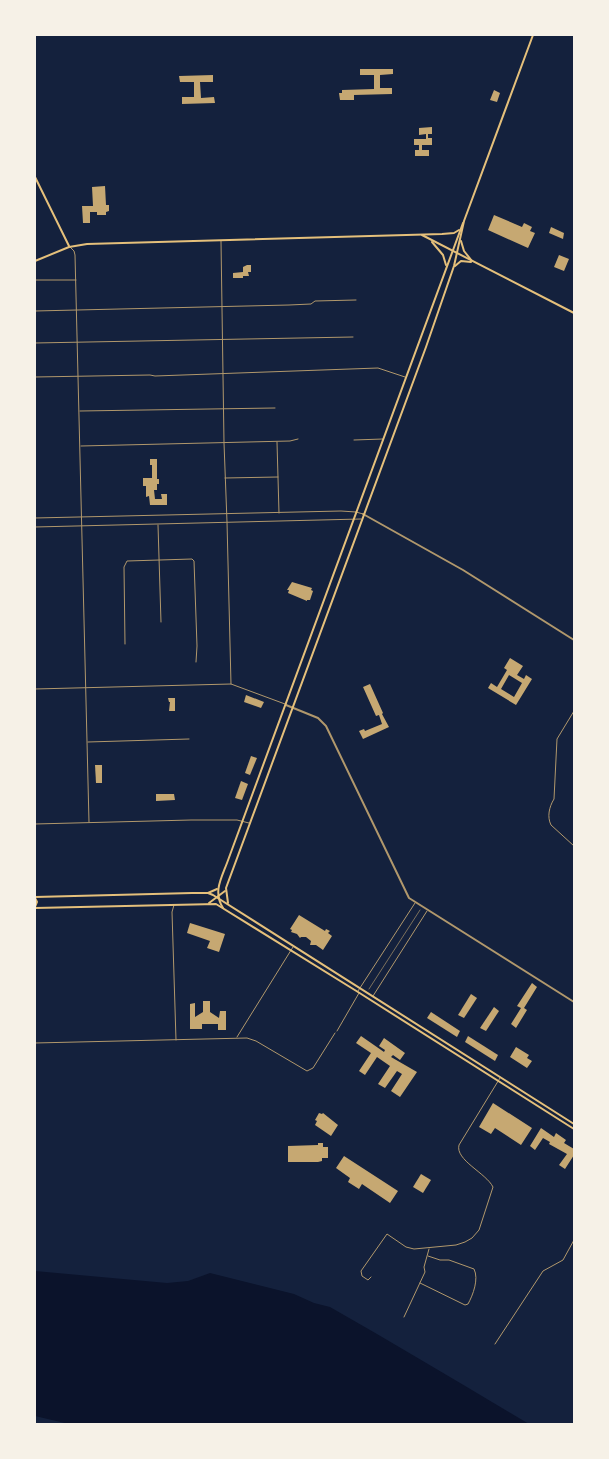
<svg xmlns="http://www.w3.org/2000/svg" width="609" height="1459" font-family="'DM Sans',sans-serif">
<rect width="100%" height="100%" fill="#14213d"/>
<!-- water -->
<path fill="#0b132b" d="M35,1271L167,1283L188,1281L210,1273L294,1294L314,1303L330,1307C397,1345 463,1385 529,1424H69L35,1416Z"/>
<!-- building -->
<g fill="#c6a872" fill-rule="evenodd">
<path d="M360,69H393V74L380,75V88H392V94L354,95V100H340L339,93H342V90L374,89V75H360Z"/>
<path d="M213,75V82H200L201,98L214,97L215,103L182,104V97H194V82H180L179,76Z"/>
<path d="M494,90L500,93L497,102L490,100Z"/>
<path d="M432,127V134H428V138H432V145H422V150H429V156H415V150H419V145H414V139H426V134L419,135V128Z"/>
<path d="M105,186L106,205H109V211L106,212V215H97V212H90V223H83L82,206H93L92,187Z"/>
<path d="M494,215L522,227L524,223L532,227L530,231L535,233L528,248L488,230Z"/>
<path d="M551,227L564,233L563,239L549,233Z"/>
<path d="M559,255L569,259L564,271L554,267Z"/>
<path d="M247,265H251V272H248L249,276H243V278H233V273L243,272V267Z"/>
<path d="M150,459H157V479H159V484H157V490H154L155,499H162L161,494H167V505H150L149,496L146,497V486H143V478H152V465H150Z"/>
<path d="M292,582L312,588L311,590L313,591L310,600H307V601L288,593L289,590H287Z"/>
<path d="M510,658L523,666L517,675L524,679L526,675L532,679L516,705L488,688L491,683L497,687L507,670L504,668ZM509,675L522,683L514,697L501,689Z"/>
<path d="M370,684L383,713L382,714L389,727L363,739L359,731L364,729L365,731L382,724L379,715L376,716L363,687Z"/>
<path d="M246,695L264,702L261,708L244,702Z"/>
<path d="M168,698H175V711H169L170,702H169Z"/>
<path d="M251,756L257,758L250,775L245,773Z"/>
<path d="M95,765H102V783H96Z"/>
<path d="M241,781L248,784L242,800L235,798Z"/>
<path d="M156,794H174L175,800L156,801Z"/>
<path d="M299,915L325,931L326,929L330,931L328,933L332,936L323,950L316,945H310L311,941L306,937H301L300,938L297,934L291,932L292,930L290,929Z"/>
<path d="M190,923L225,934L219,952L207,948L210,941L187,933Z"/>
<path d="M532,983L537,987L524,1008L527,1010L516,1028L511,1024L521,1008L517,1006Z"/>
<path d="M471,994L477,998L464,1018L458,1015Z"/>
<path d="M203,1001H210V1012L219,1018L220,1011H226V1030H218V1024H202V1029H190V1004L195,1003V1017L203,1012Z"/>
<path d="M494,1007L499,1011L486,1031L480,1028Z"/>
<path d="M431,1012L460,1031L457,1037L427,1018Z"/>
<path d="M361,1036L384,1052L385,1050L379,1046L384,1038L405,1053L400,1060L393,1055L391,1057L417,1072L400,1097L391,1091L402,1074L397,1071L385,1088L378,1084L390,1066L377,1057L365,1075L359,1071L371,1053L356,1043Z"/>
<path d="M468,1036L498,1055L495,1061L465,1042Z"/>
<path d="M516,1047L529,1055L527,1058L532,1061L527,1068L510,1057Z"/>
<path d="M493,1103L532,1128L521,1145L495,1128L491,1134L479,1127Z"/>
<path d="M319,1113L322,1114L323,1113L338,1125L331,1136L315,1125L317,1121L315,1120Z"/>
<path d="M541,1128L554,1137L556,1133L566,1140L564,1143L574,1149V1155L565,1169L559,1165L567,1154L549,1144L550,1142L543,1138L535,1150L530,1146Z"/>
<path d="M318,1143H323V1147H328V1158H322V1161L318,1162H288V1146L318,1145Z"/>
<path d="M344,1156L398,1191L390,1203L362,1184L359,1189L348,1182L350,1178L336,1168Z"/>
<path d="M421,1174L431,1180L423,1193L413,1187Z"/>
</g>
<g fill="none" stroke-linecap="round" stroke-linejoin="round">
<!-- path -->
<path stroke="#e5c07b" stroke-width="0.5" d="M369,989L420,910"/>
<!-- minor -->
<g stroke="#b1986c" stroke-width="1">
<path d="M221,241L224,443L227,522L231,684"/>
<path d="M70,247L74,251L75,255L89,822"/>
<path d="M35,280H76"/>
<path d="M35,311L289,305L311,304L315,301L356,300"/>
<path d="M35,343L353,337"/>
<path d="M35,377L150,375L155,376L378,368L405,377"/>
<path d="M80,411L275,408"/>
<path d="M354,440L383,439"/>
<path d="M277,442L279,513"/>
<path d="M81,446L290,441L298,439"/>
<path d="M225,478L278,477"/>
<path d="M35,518L341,511L356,512L363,514"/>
<path d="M158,525L161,622"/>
<path d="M35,527L361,519"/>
<path d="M125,644L124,567L127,561L192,559L194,561L197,646L196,662"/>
<path d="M35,689L231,684L285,704"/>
<path d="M574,711L557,739L554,799C549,807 547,817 551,825L574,846"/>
<path d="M88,742L189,739"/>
<path d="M35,824L191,820H237L249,823"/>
<path d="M174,905L172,912L176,1040"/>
<path d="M358,991L415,903"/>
<path d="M373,996L427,911"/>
<path d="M337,1031L359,993"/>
<path d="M237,1037L293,947"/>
<path d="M35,1043L247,1038L256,1041L307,1071L313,1068L335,1033"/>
<path d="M371,1277L368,1280L362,1276L361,1271L387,1234L406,1247L414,1249L456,1245L465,1242L472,1238L479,1230L493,1187C486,1173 455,1160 459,1145L500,1078"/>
<path d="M420,1283L465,1305L468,1304C473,1295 479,1279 474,1269L449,1260H440L428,1256"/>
<path d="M404,1317L425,1272L424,1267L429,1249"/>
<path d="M495,1344L543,1271L563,1260L574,1240"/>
</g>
<!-- tertiary -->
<g stroke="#b1986c" stroke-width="2">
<path d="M363,514L463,570L574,640"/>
<path d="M286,705L318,718L326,726L409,898L574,1002"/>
</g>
<!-- secondary -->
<g stroke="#e5c07b" stroke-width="2">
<path d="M35,177L69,246"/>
<path d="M422,235L574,313"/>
<path d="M461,241L464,251L472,261"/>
<path d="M432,242L443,255L446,265"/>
<path d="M35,261L69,247L87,244L442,234L454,233L459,230"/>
<path d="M455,266L461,261L471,262"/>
<path d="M208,893L217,889"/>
<path d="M35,897L192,893H208L213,895L574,1124"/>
<path d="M35,898L37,902L35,907"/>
<path d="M209,903L225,891"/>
<path d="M228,903L226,888L426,347L454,266L464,221L533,35"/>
<path d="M35,908L216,904L358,992L574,1129"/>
<path d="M223,908C213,892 221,879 227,863L463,223"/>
</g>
</g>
<!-- border -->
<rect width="609" height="1459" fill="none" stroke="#f6f1e7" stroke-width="72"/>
</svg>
